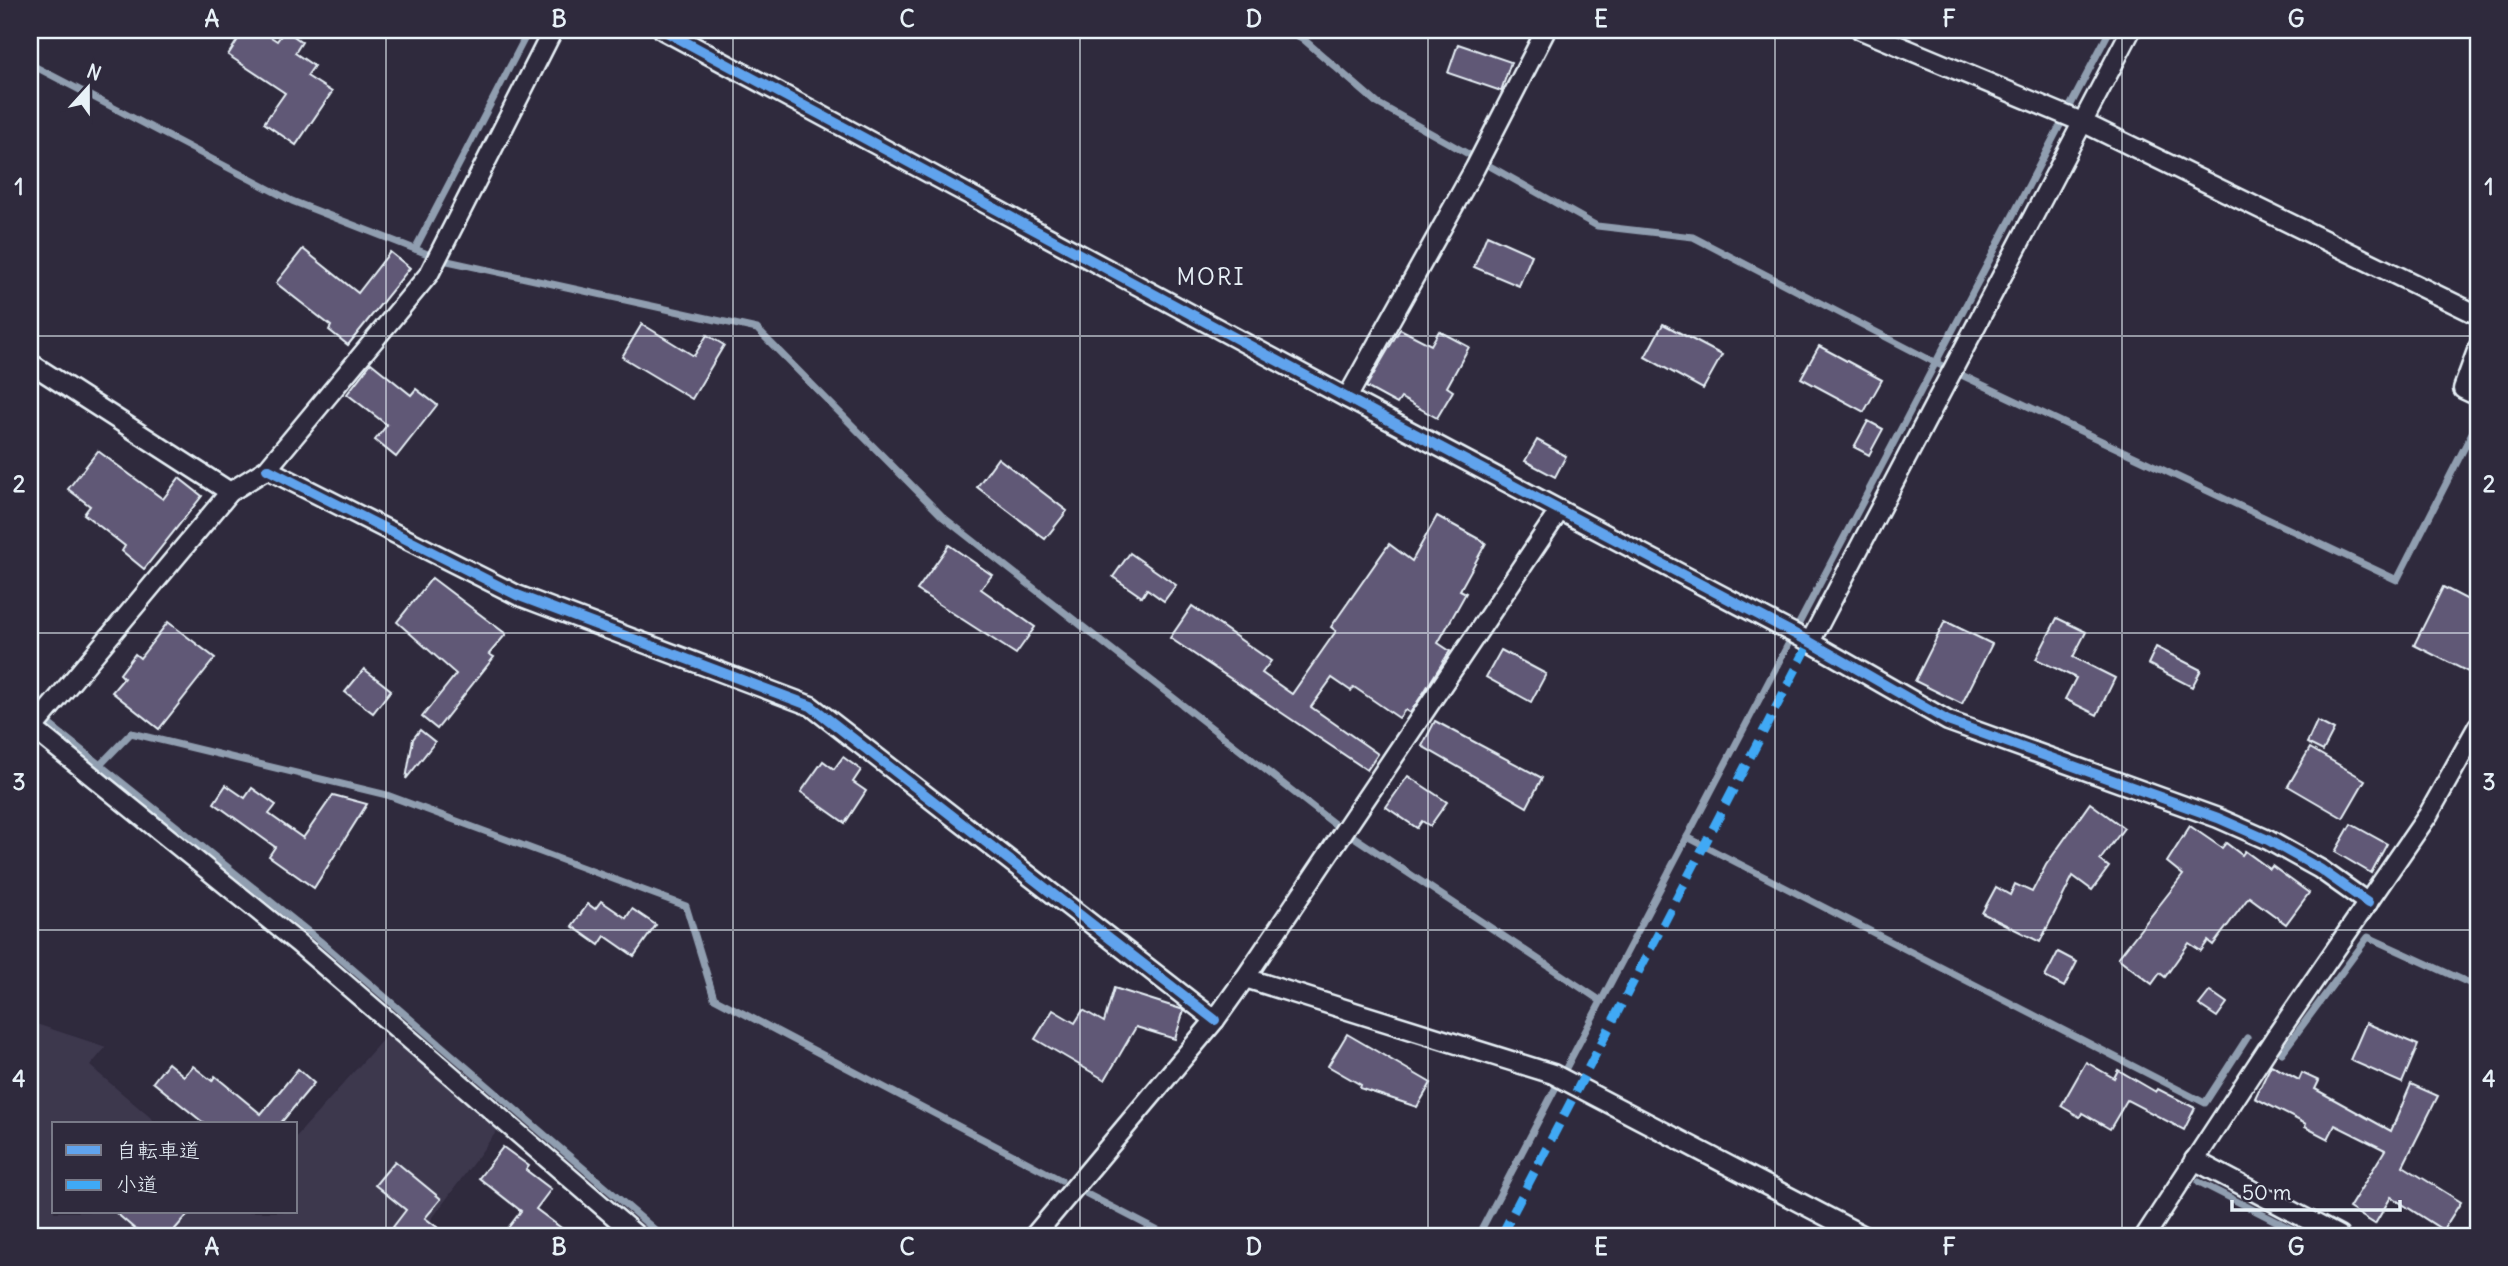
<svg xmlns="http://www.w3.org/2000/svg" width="2508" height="1266" font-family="Delius,'Klee One',sans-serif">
<rect width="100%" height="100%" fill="#2f2a3d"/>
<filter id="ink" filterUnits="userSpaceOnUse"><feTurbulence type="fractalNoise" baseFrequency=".0143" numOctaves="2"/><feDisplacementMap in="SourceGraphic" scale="14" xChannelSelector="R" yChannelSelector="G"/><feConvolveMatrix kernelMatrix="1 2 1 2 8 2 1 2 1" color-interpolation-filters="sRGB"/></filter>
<g filter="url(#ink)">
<!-- built -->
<path fill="#3e384e" d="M30,1022L106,1047L90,1066L158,1124H54V1212H296V1137L392,1029L502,1124L419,1236H30Z"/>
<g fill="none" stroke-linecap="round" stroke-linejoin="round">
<!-- stream -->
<g stroke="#909eb0" stroke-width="7">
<path d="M1286,30L1302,38L1377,103L1597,226L1693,237L1936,363L2397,580L2478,421"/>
<path d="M2469,30L2478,34"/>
<path d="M30,64L292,201L443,260L757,329L943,517L1333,823L1601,1001"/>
<path d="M415,249L529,30"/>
<path d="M30,709L320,941L662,1236"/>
<path d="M100,765L131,733L387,795L686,906L714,998L1061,1180"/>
<path d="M1687,837L2205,1103L2247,1038"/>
<path d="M2282,1053L2368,937L2478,987"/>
<path d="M2199,1182L2305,1236"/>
<path d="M1087,1194L1168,1236"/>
<path d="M1478,1236L2110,30"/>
</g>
</g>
<!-- building -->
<g fill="#615976" stroke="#e8f1f8" stroke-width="2">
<path d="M244,30H260L277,41L285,30L302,42L295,53L314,66L307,76L332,92L296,145L264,123L285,93L228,55Z"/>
<path d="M1458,44L1511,62L1501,91L1448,73Z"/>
<path d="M1487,235L1532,255L1519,286L1474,267Z"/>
<path d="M303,249L358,293L390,252L410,268L348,345L329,330L331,326L276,283Z"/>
<path d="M642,324L694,356L707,335L724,345L692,399L622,357Z"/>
<path d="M1663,324L1722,355L1703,389L1645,357Z"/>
<path d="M1400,329L1431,345L1439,331L1469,347L1447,387L1453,391L1437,418L1401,398L1397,404L1366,387Z"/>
<path d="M1819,346L1882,380L1864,412L1801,378Z"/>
<path d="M371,363L411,395L416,389L437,405L396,457L375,440L387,425L347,394Z"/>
<path d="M1868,421L1883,429L1869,455L1854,447Z"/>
<path d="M1537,440L1566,456L1555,477L1525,461Z"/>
<path d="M98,451L163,499L179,478L202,496L144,569L122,551L125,546L84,514L90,506L68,489Z"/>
<path d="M998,458L1067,511L1045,539L977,487Z"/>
<path d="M1437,516L1486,543L1460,590L1466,593L1438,643L1450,651L1424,692L1410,713L1405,710L1399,718L1354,687L1351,691L1332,678L1311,707L1378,754L1367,770L1170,638L1192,606L1271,661L1262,673L1292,694L1336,631L1331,627L1389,544L1412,561Z"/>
<path d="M949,545L992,575L981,589L1035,627L1016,654L917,590Z"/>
<path d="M1130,553L1176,585L1164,601L1147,589L1142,597L1113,577Z"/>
<path d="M432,578L506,634L489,654L494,657L437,729L422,717L456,674L397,622Z"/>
<path d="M2443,587L2478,605V677L2414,645Z"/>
<path d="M2057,618L2086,632L2073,657L2115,678L2097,715L2065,699L2076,678L2036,659Z"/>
<path d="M1945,621L1992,644L1962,704L1915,681Z"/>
<path d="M168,622L215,658L159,729L112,692L124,678L120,674L135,654L140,658Z"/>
<path d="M2156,647L2201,670L2192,687L2148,664Z"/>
<path d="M1501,650L1546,674L1531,702L1486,677Z"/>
<path d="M364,669L391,690L373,713L345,692Z"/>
<path d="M1435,721L1542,778L1527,807L1422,746Z"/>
<path d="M2317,721L2334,730L2323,751L2307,743Z"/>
<path d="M420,730L435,742L406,779L413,739Z"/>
<path d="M2310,748L2365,780L2343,818L2288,786Z"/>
<path d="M843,757L861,770L853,782L866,791L845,823L801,792L823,761L834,769Z"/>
<path d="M1408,776L1447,802L1430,826L1422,821L1417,828L1386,807Z"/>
<path d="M226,785L245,798L252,788L276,805L269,814L303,838L333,795L367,804L314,888L269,856L275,847L214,803Z"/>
<path d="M2090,803L2124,828L2100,860L2109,867L2092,890L2073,876L2040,942L1982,913L1996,887L2010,895L2015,884L2032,892L2046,865Z"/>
<path d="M2351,824L2387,844L2371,873L2335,852Z"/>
<path d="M2190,826L2222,848L2226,843L2242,855L2245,851L2270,869L2272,866L2309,893L2286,924L2249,897L2213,945L2208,941L2201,951L2189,943L2165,977L2160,973L2152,984L2118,958L2183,875L2167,862Z"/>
<path d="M601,901L626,918L632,909L656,925L634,956L605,936L599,945L572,926L588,904L595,909Z"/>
<path d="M2058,952L2077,962L2064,987L2045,977Z"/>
<path d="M1114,988L1184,1010L1175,1039L1136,1027L1105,1080L1035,1039L1053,1010L1075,1023L1083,1010L1104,1022Z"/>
<path d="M2210,991L2227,1003L2217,1017L2199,1005Z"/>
<path d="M2366,1023L2418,1045L2402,1083L2350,1060Z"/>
<path d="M1347,1034L1431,1083L1417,1107L1360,1088L1361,1085L1328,1066Z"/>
<path d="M2086,1062L2114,1078L2118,1070L2156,1092L2158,1089L2195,1108L2184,1130L2127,1100L2110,1129L2082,1113L2080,1117L2061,1106Z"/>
<path d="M168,1063L184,1076L193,1066L212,1081L215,1076L261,1114L298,1069L314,1083L280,1124H205L153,1082Z"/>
<path d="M2271,1065L2299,1080L2302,1073L2319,1081L2315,1089L2391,1131L2411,1084L2438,1096L2403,1166L2461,1202L2443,1230L2391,1197L2375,1224L2349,1208L2385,1150L2335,1125L2328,1139L2305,1127L2306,1124L2255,1098Z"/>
<path d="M503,1147L529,1166L526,1170L551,1189L536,1209L572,1236H502L521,1211L479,1178Z"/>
<path d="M395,1161L441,1199L425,1218L449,1236H403L393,1227L406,1210L375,1185Z"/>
<path d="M115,1212H190L169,1236H143Z"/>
</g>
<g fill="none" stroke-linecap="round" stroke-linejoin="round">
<defs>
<g id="minor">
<path d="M663,30L1347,398L1810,642L1948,721L2218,818L2268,840L2320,869L2368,903"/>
<path d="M1861,30L2082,122L2478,315"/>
<path d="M2478,348L2463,389L2478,396"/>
<path d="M30,363L230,492"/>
<path d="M1347,398L1475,168L1546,30"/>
<path d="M267,469L517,595L811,706L1215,1020"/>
<path d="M1810,642L2131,30"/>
<path d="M30,726L298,943L637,1236"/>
<path d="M33,728L230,492L267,469L429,274L553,30"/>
<path d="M1245,978L1553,1074L1864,1236"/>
<path d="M2194,1160L2339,1236"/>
<path d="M1034,1236L1215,1020L1245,978L1560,510"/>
<path d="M2145,1236L2276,1036L2428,815L2478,726"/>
</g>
</defs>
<!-- minor casing -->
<use href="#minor" stroke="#e8f1f8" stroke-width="23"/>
<!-- minor -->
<use href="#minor" stroke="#2f2a3d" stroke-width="18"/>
<!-- quiet -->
<path stroke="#3fa9f5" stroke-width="9" stroke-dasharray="18 9" stroke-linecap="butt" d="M1501,1236L1810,642"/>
<defs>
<g id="cycleway">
<path d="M663,30L1347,398L1810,642L1948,721L2218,818L2268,840L2320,869L2368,903"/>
<path d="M267,469L517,595L811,706L1215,1020"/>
</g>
</defs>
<!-- cycleway casing -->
<use href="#cycleway" stroke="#2f2a3d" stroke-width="15"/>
<!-- cycleway -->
<use href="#cycleway" stroke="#60a3ed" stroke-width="10"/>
</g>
</g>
<!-- grid -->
<path fill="none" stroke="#e8f1f8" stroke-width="2" stroke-opacity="0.55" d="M386,30V1236M733,30V1236M1080,30V1236M1428,30V1236M1775,30V1236M2122,30V1236M30,336H2478M30,633H2478M30,930H2478"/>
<g text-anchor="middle" stroke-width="5" stroke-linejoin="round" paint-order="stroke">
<!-- quarter labels -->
<g font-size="23" letter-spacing="2" fill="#e8f1f8" stroke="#2f2a3d">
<text x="1211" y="285">MORI</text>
</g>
</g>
<!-- margin -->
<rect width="2508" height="1266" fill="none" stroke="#2f2a3d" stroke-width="77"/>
<!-- legend -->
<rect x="52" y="1122" width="245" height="91" fill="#2f2a3d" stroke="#797a88" stroke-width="2"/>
<rect x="66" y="1145" width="35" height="10" fill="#60a3ed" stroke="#797a88" stroke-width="2"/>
<text x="116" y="1158" font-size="21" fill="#e8f1f8">自転車道</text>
<rect x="66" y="1180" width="35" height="10" fill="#3fa9f5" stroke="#797a88" stroke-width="2"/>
<text x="116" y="1192" font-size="21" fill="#e8f1f8">小道</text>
<!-- north arrow -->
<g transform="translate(88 88) rotate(21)" stroke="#2f2a3d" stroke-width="5" paint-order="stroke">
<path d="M0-5L12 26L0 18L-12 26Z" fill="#e8f1f8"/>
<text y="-10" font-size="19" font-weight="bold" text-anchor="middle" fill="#e8f1f8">N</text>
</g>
<!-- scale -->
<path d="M2232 1200v10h168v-10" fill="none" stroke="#e8f1f8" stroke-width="3.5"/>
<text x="2242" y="1200" font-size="21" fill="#e8f1f8" stroke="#2f2a3d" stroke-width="5" paint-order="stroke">50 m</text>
<rect x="38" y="38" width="2432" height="1190" fill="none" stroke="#e8f1f8" stroke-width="2.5"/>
<g font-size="23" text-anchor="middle" font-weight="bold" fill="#e8f1f8">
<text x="212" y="27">A</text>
<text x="559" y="27">B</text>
<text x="907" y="27">C</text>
<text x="1254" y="27">D</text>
<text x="1601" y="27">E</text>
<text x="1949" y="27">F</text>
<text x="2296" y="27">G</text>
<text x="19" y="195">1</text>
<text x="2489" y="195">1</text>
<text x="19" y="492">2</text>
<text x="2489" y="492">2</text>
<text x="19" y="790">3</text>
<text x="2489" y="790">3</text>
<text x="19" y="1087">4</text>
<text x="2489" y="1087">4</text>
<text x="212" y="1255">A</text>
<text x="559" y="1255">B</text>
<text x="907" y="1255">C</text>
<text x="1254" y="1255">D</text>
<text x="1601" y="1255">E</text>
<text x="1949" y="1255">F</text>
<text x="2296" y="1255">G</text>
</g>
</svg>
